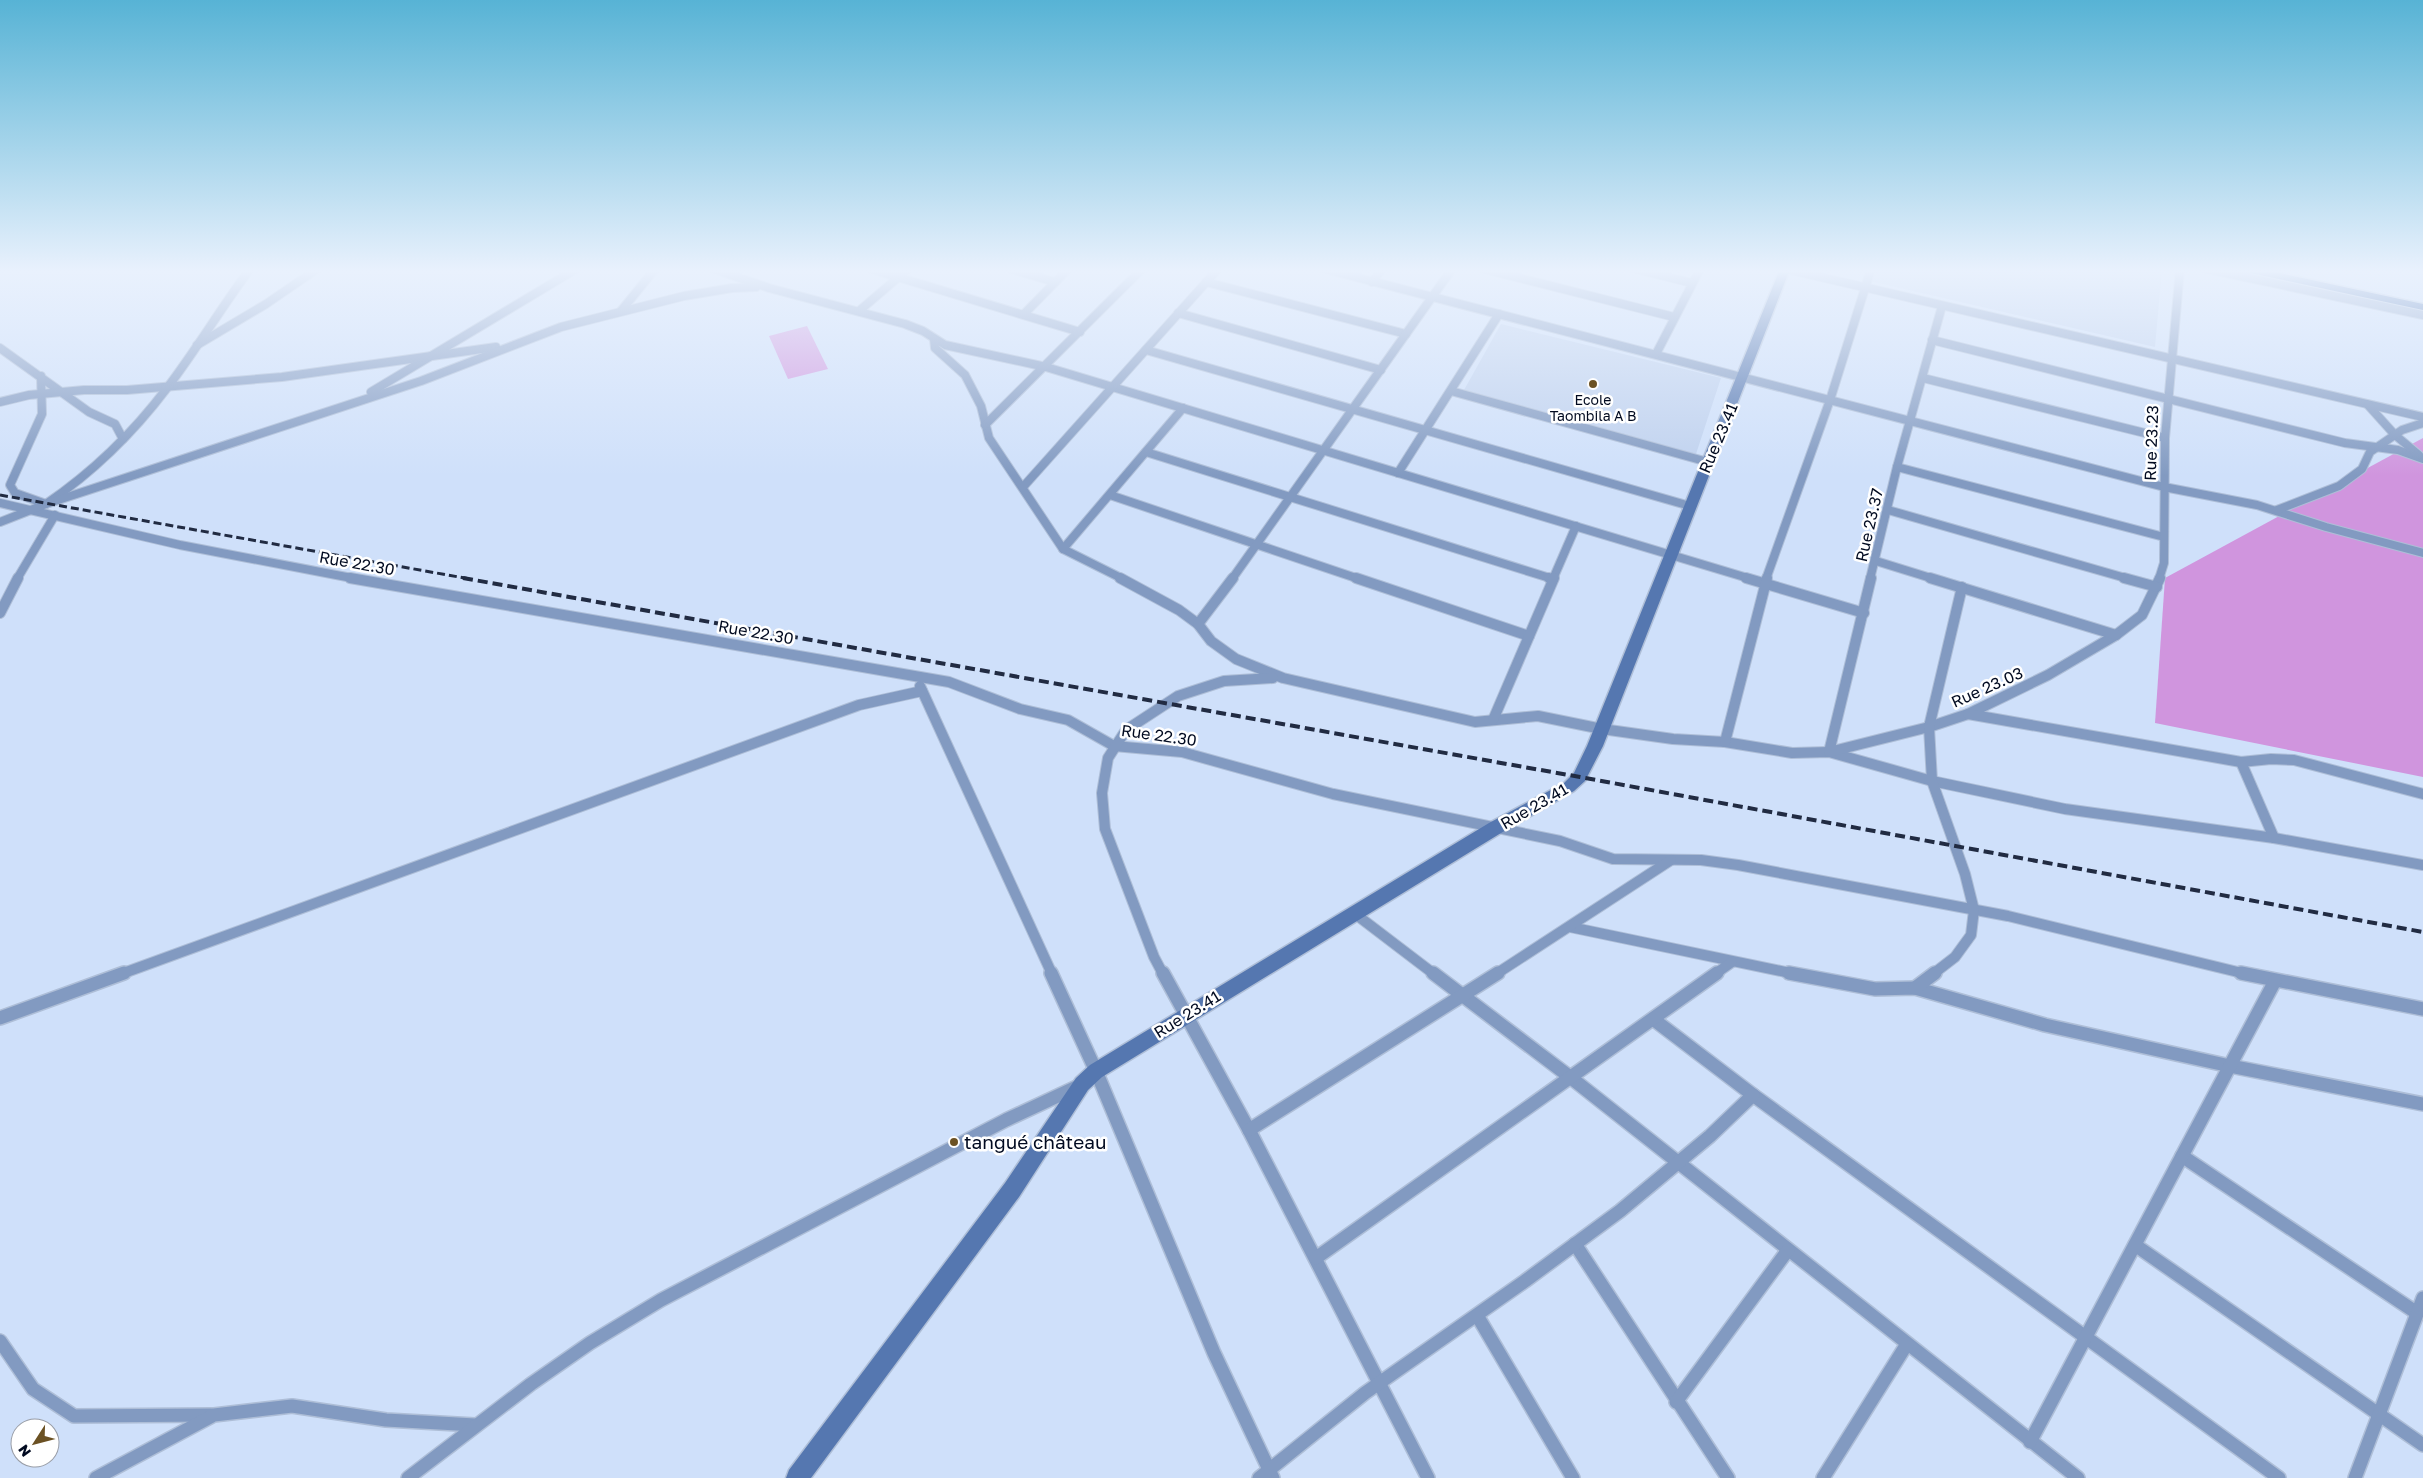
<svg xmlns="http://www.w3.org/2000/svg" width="2423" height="1478" font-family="'Golos Text',sans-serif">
<rect width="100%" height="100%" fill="#cfe0fa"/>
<!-- built -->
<g fill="#bfd1ee">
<path d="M1875,269H2162L2155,347L1870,281Z"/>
<path d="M1501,324L1721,378L1696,454L1464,390Z"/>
</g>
<!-- green -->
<g fill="#d095de">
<path d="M807,326L828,369L788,379L769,336Z"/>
<path d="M2423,438V777L2155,723L2165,578Z"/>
</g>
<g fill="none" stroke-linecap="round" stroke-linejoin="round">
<defs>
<g id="street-far2">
<path d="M714,269L769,288L905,324L923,331L945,345L1046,367L1751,579"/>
<path d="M871,269L1080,332"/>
<path d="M1011,269L1055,282"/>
<path d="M1325,269L2164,487L2257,505L2326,527L2423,553"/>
<path d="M1484,269L1674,317"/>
<path d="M1636,269L1692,283"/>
<path d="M1786,269L2423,417"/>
<path d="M2207,269L2423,315"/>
<path d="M1206,282L1406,334"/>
<path d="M1372,282L1382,269"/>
<path d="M621,311L655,269"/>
<path d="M859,311L908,269"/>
<path d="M1178,313L1381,370"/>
<path d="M1024,314L1068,269"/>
<path d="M934,339L935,348L965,375L981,406L989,438L1063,549L1123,579"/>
<path d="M1932,340L2345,443L2398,450L2423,459"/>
<path d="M197,345L266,304L317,269"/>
<path d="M0,348L89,412L115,424L123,439"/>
<path d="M1146,350L1690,506"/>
<path d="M1656,354L1700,269"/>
<path d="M41,376L42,414L10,485L15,493L46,504C93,472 133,433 167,388C196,350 221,308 250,269"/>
<path d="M1923,378L2165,438"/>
<path d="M1451,391L1708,462"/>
<path d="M371,392L576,269"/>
<path d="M0,402L29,395L84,390H127L282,377L496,347"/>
<path d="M2368,405L2395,435L2419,455"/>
<path d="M985,425L1142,269"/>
<path d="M1146,452L1553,579"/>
<path d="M1897,467L2164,537"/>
<path d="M1398,473L1499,314"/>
<path d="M1023,487L1218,269"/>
<path d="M1110,495L1359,579"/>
<path d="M0,503L180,545L357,579"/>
<path d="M1888,510L2129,579"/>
<path d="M2277,510L2339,486L2362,469L2370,452L2402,430L2423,423"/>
<path d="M0,522L46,504L421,381L561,327L684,296L732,288L756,287"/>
<path d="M1063,549L1183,408"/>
<path d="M1876,561L1934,579"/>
<path d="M17,579L55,515"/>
<path d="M1232,579L1452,269"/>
<path d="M1553,579L1576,526"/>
<path d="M1766,579L1830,400L1871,269"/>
<path d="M1870,579L1897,467L1942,306"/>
<path d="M2159,579L2164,563L2165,438L2180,269"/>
</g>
<g id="street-far1">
<path d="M350,578L949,682L1020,709L1068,720L1114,746L1182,752L1333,794L1560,841L1613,859L1701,860L1738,865L2008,916L2246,974"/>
<path d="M1120,578L1179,610L1198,624L1211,641L1236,659L1283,678L1475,722L1538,716L1602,729L1673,739L1725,742L1792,753L1829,752L1932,781L2065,809L2274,838L2423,865"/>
<path d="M1356,578L1529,636"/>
<path d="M1549,578L1553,579"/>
<path d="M1746,578L1864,613"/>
<path d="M1871,578L1829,752L1929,727L1968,714L2048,675L2116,635L2142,615L2160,578"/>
<path d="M1930,578L2116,635"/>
<path d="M2124,578L2157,587"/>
<path d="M0,613L18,578"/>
<path d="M1198,624L1233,578"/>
<path d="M920,686L1052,974"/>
<path d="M1968,714L2241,762L2271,759L2294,760L2423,794"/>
<path d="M1493,720L1554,578"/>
<path d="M1725,742L1767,578"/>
<path d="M2241,762L2274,838"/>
<path d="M1354,913L1434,974"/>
<path d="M1570,927L1795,974"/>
<path d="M121,974L859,705L922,691"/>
<path d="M1163,974L1154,957L1105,829L1102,793L1108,758L1126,730L1178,696L1224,681L1273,678"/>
<path d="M1496,974L1671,860"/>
<path d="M1715,974L1732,962"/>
<path d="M1933,974L1955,957L1971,935L1974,910L1965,874L1932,781L1929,727L1962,587"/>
</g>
<g id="street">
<path d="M1051,973L1096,1071L1214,1353L1273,1478"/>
<path d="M1163,973L1249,1130L1428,1478"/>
<path d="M1433,973L1570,1077L2078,1478"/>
<path d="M1789,973L1875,989L1915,988L2045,1025L2230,1066L2423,1104"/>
<path d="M2241,973L2423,1009"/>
<path d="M1915,988L1935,973"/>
<path d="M0,1018L124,973"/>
<path d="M1653,1019L1753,1095L2279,1478"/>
<path d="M1249,1130L1498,973"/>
<path d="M2182,1156L2417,1313"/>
<path d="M1575,1244L1728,1478"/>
<path d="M2135,1245L2423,1445"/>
<path d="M1316,1258L1717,973"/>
<path d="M1478,1317L1573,1478"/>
<path d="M0,1341L33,1389L74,1416L211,1415"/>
<path d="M1676,1402L1788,1250"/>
<path d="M2030,1442L2275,981"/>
<path d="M96,1478L214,1415L292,1406L386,1420L475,1425"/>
<path d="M408,1478L531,1384L590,1343L661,1300L1006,1120L1079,1086"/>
<path d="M1259,1478L1365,1393L1525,1281L1620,1211L1710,1136L1753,1095"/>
<path d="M1823,1478L1907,1344"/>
<path d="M2355,1478L2423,1298"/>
</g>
<path id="secondary" d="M1780,269H1790L1603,746L1585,781L1574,791L1501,833L1102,1077L1088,1090L1019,1197L811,1478H786L789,1470L1005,1183L1076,1078L1090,1065L1489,823L1564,783L1574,773L1587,746Z"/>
<path id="primary" d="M2241,269H2261L2423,304V310L2246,272Z"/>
</defs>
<!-- street-far2 casing -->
<use href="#street-far2" stroke="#aebed7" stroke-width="10"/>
<!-- street-far1 casing -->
<use href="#street-far1" stroke="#aebed7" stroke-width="12"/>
<!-- street casing -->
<use href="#street" stroke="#aebed7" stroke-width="16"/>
<!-- secondary casing -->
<use href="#secondary" stroke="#aebed7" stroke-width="3"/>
<!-- primary casing -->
<use href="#primary" stroke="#aebed7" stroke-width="3"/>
<!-- street-far2 -->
<use href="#street-far2" stroke="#829ac1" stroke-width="8"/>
<!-- street-far1 -->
<use href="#street-far1" stroke="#829ac1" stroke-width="10"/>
<!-- street -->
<use href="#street" stroke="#829ac1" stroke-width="13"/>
<!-- secondary -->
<use href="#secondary" fill="#5577b0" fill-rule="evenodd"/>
<!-- primary -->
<use href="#primary" fill="#345ea2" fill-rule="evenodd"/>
<!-- rail-far1 -->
<path stroke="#212b42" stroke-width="3" stroke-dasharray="8 4" stroke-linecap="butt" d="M0,495L470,579"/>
<!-- rail -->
<path stroke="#212b42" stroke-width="4" stroke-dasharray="10 5" stroke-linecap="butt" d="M463,578L1580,777L2423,932"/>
</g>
<!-- sky -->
<linearGradient id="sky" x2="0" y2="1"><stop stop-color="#57b3d5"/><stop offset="0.57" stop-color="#e9f1fd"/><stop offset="1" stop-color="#e9f1fd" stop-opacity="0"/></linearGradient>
<rect width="2423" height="476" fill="url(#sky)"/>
<!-- markers -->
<g fill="#6b5123" stroke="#fff" stroke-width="2">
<circle cx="1593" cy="384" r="5"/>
<circle cx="954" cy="1142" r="5"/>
</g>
<g text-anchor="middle" stroke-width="5" stroke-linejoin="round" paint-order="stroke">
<!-- far-poi labels -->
<g font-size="14" fill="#010a20" stroke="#fff">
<text x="1593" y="405">Ecole<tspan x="1593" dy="16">Taombila A B</tspan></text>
</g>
<!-- street labels -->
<g font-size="16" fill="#010a20" stroke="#fff">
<text transform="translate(1718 438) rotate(-67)" y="6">Rue 23.41</text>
<text transform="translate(2151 443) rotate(-88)" y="6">Rue 23.23</text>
<text transform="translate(1869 525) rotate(-77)" y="6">Rue 23.37</text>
<text transform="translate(357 563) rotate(10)" y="6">Rue 22.30</text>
<text transform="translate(756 632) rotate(10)" y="6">Rue 22.30</text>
<text transform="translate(1987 687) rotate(-24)" y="6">Rue 23.03</text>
<text transform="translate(1159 735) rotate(8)" y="6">Rue 22.30</text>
<text transform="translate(1534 806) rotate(-30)" y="6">Rue 23.41</text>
<text transform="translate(1187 1014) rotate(-32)" y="6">Rue 23.41</text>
</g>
<!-- near-poi labels -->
<g font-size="19" fill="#010a20" stroke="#fff" text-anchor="start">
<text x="964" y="1149">tangué château</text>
</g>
</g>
<!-- north arrow -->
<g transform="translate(35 1443) rotate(234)"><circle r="24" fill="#ffffff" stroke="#999da6"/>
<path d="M0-4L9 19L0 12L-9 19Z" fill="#6b5123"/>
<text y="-8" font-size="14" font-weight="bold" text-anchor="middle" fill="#010a20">N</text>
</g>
</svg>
